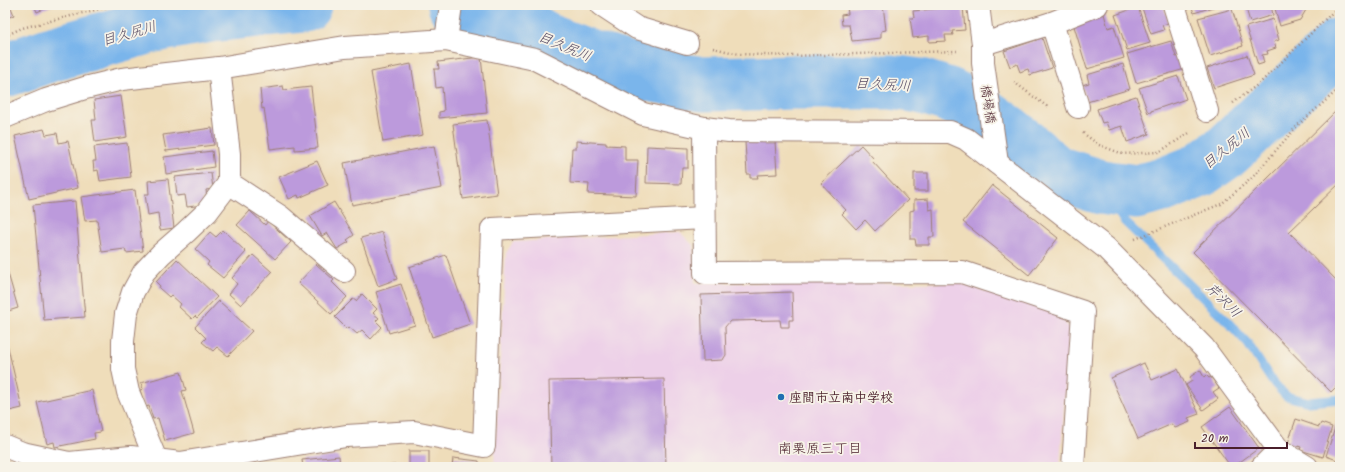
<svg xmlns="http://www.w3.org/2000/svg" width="1345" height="472" font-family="Kalam,'Klee One',sans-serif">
<rect width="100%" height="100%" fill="#f7f3e8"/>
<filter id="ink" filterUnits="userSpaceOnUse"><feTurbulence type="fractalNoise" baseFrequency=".025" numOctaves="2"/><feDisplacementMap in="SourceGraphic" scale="8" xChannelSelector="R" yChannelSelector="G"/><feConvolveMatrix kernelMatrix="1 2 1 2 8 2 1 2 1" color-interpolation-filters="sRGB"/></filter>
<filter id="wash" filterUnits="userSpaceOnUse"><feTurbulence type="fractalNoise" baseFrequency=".012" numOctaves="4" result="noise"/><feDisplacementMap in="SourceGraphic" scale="16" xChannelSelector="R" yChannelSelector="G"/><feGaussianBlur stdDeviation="0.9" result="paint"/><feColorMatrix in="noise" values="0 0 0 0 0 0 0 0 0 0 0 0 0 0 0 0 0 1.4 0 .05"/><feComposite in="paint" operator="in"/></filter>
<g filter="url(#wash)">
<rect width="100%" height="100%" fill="#efddba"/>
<!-- built -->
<path fill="#edd0e8" d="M680,232L693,245L695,283H960L1060,315L1069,328L1060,467H494L506,253L513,242Z"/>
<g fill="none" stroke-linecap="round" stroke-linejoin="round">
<!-- stream -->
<path stroke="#7ab5eb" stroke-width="9" d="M1101,187L1124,221L1228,322L1248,344L1272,381L1286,396L1309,402L1340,399"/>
<!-- river -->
<g stroke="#7ab5eb" stroke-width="55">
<path d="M455,5L476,10L518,23L550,42L597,60L643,73L702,84L796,82H890L920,86L949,95L977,110L1010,134L1056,173L1101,187L1136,192L1163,185L1198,171L1227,151L1340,45"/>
<path d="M5,70L49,55L150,26L211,15L304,5"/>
</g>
</g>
<g id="blocks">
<!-- building -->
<g fill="#bc9adc">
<path d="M5,5H10L14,15L5,19Z"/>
<path d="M34,5H53L37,12Z"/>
<path d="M866,5H883L886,30L881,31V38L852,41L849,25H842L841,15L848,14L847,7Z"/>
<path d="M1141,5H1163L1169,23L1162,25L1164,30L1151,34Z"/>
<path d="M1191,5H1219L1194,13Z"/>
<path d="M1245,5H1271L1273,15L1250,22Z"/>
<path d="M1278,5H1309L1300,20L1280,26L1275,9L1279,8Z"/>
<path d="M963,6L965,30L952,31L953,35H945L946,41L929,42V36L913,38L910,18H914L913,11Z"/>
<path d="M1138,7L1150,43L1127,50L1115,15Z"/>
<path d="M1232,9L1243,46L1210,56L1198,18Z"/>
<path d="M1104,14L1108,28L1114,26L1124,58L1087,69L1073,23Z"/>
<path d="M1273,19L1279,40L1274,42L1276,48L1267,51L1268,54L1262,55L1264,63L1258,65L1246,27Z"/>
<path d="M1042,38L1052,68L1030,75L1028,69L1020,72L1017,64L1010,67L1004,51Z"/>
<path d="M1171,41L1176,57L1181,56L1185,69L1136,83L1127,54Z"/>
<path d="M1247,55L1254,75L1214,88L1207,68Z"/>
<path d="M481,57L487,113L439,118V112L444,111L442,87L436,88L434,69H439L438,62Z"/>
<path d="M411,64L423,135L383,142L371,72Z"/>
<path d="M1123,64L1130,89L1087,102L1082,85L1089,83L1087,75Z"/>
<path d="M1178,76L1186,99L1151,111V112L1148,113L1139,88Z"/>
<path d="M283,86L284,90L311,87L318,148L295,150V146L270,149L264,108L262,109L260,89Z"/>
<path d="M121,96L127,137L95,142L92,120H96L94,100Z"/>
<path d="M1136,96L1149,134L1127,142L1122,126L1109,130L1106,122L1102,123L1097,109Z"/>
<path d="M1340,107V183L1289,232L1340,284V383L1331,392L1193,252Z"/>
<path d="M487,120L497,194L463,199L453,124Z"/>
<path d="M212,128L214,145L166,151L163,135Z"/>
<path d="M44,129L46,135L57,133L59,143L68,141L78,188L29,199L15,136Z"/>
<path d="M576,141L606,143V145L625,146V160H638L636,196L588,194L589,184L570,183L572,148H576Z"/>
<path d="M775,141L777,174L757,175L758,178H750V174H747L745,142Z"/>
<path d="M127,143L131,177L100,181L98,170L94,171L93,161H96L94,147Z"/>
<path d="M861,145L874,159L872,161L908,200L875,231L865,220L856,229L842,214L846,210L821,183Z"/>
<path d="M434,146L442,188L352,205L344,163Z"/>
<path d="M647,146L688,148V168H682L681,184L646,183Z"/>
<path d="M212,151L214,167L166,174L164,157Z"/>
<path d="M317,161L328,185L299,198L298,195L289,199L279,177Z"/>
<path d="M211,173L213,189L206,190L207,199H203V205L187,207L185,195L177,196L175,177Z"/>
<rect x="914" y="173" width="14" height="18"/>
<path d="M168,179L174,228L160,230L158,213L148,215L145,194H149L148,181Z"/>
<path d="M992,185L1058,238L1029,275L963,222Z"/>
<path d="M135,190L143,251L126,253L125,249L102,252L97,220L85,221L81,197Z"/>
<path d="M928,199L929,210L933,209L934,237H929V245H916L915,239H910V211L914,210V200Z"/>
<path d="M75,201L85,317L44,320L33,205Z"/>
<path d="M334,202L354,235L347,240L349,242L337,249L327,233L322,236L310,216Z"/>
<path d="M250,211L265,225L268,221L291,242L275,259L237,225Z"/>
<path d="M223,230L246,252L223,278L207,265L209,262L195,249L210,232L216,237Z"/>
<path d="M382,232L397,279L378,286L361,238Z"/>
<path d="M253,255L272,272L241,305L229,294L237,284L232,278Z"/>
<path d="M446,255L470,324L432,337L409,267Z"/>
<path d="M177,259L217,297L197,318L195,316L192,319L179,307L181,304L171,295L169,297L159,288L160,286L156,282Z"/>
<path d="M5,263L18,308L5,312Z"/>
<path d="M316,264L334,280L332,282L347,297L331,314L298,283Z"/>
<path d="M401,284L415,325L389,333L376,292Z"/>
<path d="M792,292L793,320H789V327H781L780,320L730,321L725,327L726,355L724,358L723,360L703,361L701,295Z"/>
<path d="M362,294L377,309L373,313L379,318L376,321L382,327L371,339L362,330L357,334L349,327L347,329L335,317L353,299L356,301Z"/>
<path d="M219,301L252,331L228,356L217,347L213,351L202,342L206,338L195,327Z"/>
<path d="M6,339L22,408L5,412V340Z"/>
<path d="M1144,363L1152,380L1178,369L1199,414L1188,418L1190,422L1175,428L1172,424L1138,439L1111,378Z"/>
<path d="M1200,370L1204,377L1206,375L1209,378L1211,377L1219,388L1213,392L1218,399L1203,410L1186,385L1192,381L1190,377Z"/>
<path d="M181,372L186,390L182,391L194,433L165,441L158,418L153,419L149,406L145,407L140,390L143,389L141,383Z"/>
<path d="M664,379L666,467H551L549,381Z"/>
<path d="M92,390L101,432L94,433L95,439L55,447L54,442L47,444L37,402Z"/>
<path d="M1230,407L1259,448L1233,467H1231L1202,427Z"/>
<path d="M1339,415H1340V461L1326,456Z"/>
<path d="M1296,419L1319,427L1321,423L1332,427L1323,457L1300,450L1301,447L1288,443Z"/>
<rect x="409" y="451" width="20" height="16"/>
<path d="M339,456L340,467H303L302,460Z"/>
<path d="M453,458L479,461V467H452Z"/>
<rect x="5" y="463" width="4" height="4"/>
<path d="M395,465V467H384V466Z"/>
</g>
</g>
</g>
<g filter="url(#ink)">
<use href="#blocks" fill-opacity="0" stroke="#9c7e72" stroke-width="1"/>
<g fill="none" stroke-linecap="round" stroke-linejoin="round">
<defs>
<g id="minor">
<path d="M602,5L637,28L687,43"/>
<path d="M978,5L983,44V63L997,163"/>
<path d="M1174,5L1207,111"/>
<path d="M1052,23L1078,107"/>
<path d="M446,40L451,5"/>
<path d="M983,44L1052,23L1097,5"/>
<path d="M5,117L46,100L85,88L122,79L219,68L345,47L446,40L535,59L643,114L704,128L729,131L950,132L966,139L1106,248L1204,348L1279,450L1307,467"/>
<path d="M704,128L705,273L962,272L1083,312L1073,467"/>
<path d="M229,183L281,217L344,271"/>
<path d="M5,446L22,453L69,463L131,457L180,463L346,436L414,432L484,446L492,229L704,218"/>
<path d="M159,467L128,392L123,369V341L126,314L133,292L144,272L161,254L186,232L207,212L229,183V154L219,68"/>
<path d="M1262,467L1279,450"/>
</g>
</defs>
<!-- minor casing -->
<use href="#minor" stroke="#9c7e72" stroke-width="24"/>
<!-- path -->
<g stroke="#9c7e72" stroke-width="2.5" stroke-dasharray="1 3" stroke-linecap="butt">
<path d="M5,36L22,28L115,5"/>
<path d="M713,48L739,54L790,56L957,51"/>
<path d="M1014,82L1049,108"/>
<path d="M1233,103L1260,83L1340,5"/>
<path d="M1083,133L1099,145L1123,154L1159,152L1191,132"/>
<path d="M1135,239L1221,204L1252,178L1298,125L1340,88"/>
</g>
<!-- minor -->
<use href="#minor" stroke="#fff" stroke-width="22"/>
</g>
</g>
<!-- markers -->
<circle fill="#1f6fb2" stroke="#f7f3e8" stroke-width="1.5" cx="781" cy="397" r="4"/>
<g text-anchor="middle" stroke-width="3.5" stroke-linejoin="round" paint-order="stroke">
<!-- street labels -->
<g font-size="13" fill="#4a1f2b" stroke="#f7f3e8">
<text transform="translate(989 104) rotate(82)" y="5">橋場橋</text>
</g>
<!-- poi labels -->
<g font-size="13" font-weight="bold" fill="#4a1f2b" stroke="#f7f3e8" text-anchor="start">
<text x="789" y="402">座間市立南中学校</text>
</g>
<!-- water labels -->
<g font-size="14" font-style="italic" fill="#584c65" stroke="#f7f3e8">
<text transform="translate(129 33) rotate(-16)" y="5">目久尻川</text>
<text transform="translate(565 46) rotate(23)" y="5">目久尻川</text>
<text transform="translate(883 84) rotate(3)" y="5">目久尻川</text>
<text transform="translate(1226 148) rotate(-39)" y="5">目久尻川</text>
<text transform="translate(1224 300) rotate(45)" y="5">芹沢川</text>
</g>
<!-- neighbourhood labels -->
<g font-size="14" fill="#4a1f2b" stroke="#f7f3e8">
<text x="820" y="453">南栗原三丁目</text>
</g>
</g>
<!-- margin -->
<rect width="1345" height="472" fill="none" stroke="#f7f3e8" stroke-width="20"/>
<!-- scale -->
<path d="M1195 442v6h92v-6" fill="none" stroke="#4a1f2b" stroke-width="2"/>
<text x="1201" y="442" font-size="12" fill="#4a1f2b" stroke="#f7f3e8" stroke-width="3" paint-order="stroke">20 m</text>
</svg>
